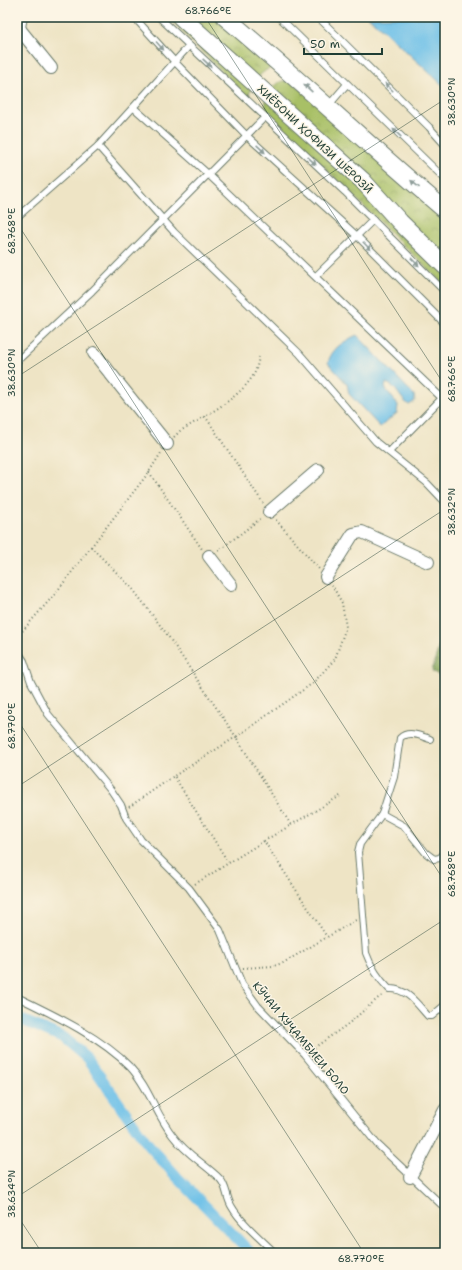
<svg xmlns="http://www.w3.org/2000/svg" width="462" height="1270" font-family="'Shantell Sans',sans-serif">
<defs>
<pattern id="forest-crowns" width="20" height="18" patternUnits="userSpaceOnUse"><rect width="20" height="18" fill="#86a65b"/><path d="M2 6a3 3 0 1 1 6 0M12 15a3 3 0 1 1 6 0" fill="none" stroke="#6d884c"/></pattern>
<pattern id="park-crowns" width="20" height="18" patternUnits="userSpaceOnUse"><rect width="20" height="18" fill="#a8c066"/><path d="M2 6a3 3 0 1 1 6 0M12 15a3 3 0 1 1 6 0" fill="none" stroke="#889d55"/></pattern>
</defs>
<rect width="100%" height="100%" fill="#fcf5e5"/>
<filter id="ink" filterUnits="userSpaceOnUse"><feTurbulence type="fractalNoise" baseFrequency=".025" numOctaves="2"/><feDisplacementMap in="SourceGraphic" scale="8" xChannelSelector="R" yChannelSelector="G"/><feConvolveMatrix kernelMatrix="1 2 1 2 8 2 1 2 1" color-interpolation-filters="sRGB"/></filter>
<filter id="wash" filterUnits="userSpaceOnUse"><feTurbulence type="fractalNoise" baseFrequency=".012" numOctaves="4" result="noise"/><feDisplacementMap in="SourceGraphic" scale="16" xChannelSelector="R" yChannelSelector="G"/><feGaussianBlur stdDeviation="0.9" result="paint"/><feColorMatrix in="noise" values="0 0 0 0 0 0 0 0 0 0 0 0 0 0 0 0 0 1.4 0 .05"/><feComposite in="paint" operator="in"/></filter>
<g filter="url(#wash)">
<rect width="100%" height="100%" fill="#eee4c5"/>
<!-- forest -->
<path fill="url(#forest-crowns)" stroke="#527248" d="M445,624V679L432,671Z"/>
<!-- park -->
<g fill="url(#park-crowns)" stroke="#647e4d">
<path d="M168,17H216L272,67C257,74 252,84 248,98Z"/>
<path d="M282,81H292L445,218V286L266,110C264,95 269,87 282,81Z"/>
</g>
<!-- water -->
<g fill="#6cc0e8" stroke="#467e8e">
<path d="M368,17H445V87L373,21Z"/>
<path d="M357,335L414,395L415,401L409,405C399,398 397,386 386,383L385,388L398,405L397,413L380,427L349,394L347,384L328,363C331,349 344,341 357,335Z"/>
</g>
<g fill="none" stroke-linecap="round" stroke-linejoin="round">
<!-- canal -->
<path stroke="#6cc0e8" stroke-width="11" d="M17,1018L62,1037L87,1058L147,1143L177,1177L251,1253"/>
</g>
</g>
<g filter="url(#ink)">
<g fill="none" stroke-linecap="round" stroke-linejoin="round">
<defs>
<g id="lane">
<path d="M134,17L175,62L247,136L357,236L445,324"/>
<path d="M159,17L345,192L445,292"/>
<path d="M279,17L445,179"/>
<path d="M318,17L429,127L445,145"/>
<path d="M329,105L347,84"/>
<path d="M134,108L208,174L445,401"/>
<path d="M98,146L174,232L299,353L376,442L427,483L445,502"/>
<path d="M17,217L98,146L189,46"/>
<path d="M316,276L373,220"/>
<path d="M17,361L92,291L265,117"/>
<path d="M389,452L444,396"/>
<path d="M17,650L24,661L31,682L48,714L111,790L121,805L126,818L141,840L189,888L220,930L242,984L258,1006L305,1055L377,1144L445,1208"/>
<path d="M430,739C421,736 408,730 400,738L394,777L382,814L360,844L358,852L366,953C371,967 378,978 389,989C407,988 417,1004 428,1016H432L445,1005"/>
<path d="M382,814L404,826L426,853L434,859L440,858L445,852"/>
<path d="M17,997C54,1015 101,1037 130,1067C149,1087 156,1115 173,1136C186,1154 205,1164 220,1179C227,1186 226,1198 232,1207C241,1223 261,1239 275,1253"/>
</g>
<g id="street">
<path d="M21,17L19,27L21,31L51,68"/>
<path d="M94,353L167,444"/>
<path d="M269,512L318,470"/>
<path d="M209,556L231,585"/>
<path d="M326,577L353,534L362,532L428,562"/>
<path d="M410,1177L445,1110"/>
</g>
<g id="secondary">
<path d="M181,17L362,180L400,222L445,266"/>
<path d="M225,17C300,80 370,147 445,210"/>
</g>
</defs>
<!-- lane casing -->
<use href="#lane" stroke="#677767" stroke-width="8"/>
<!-- street casing -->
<use href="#street" stroke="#677767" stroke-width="14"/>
<!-- secondary casing -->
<use href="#secondary" stroke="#677767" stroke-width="19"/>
<!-- path -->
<g stroke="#677767" stroke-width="2" stroke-dasharray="1 3" stroke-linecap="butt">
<path d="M205,416L263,503"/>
<path d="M174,437L180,431C203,417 243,397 255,372C257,367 258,362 259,357"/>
<path d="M149,472L202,549"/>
<path d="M276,520L319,569"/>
<path d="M91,547L149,472L161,453"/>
<path d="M218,551L260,519"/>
<path d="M17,637L55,594L91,547L132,588L166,633L236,737L174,776"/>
<path d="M129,807L174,776L228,862"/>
<path d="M291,825L342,795"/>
<path d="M264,841L291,825L236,737L313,683L335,659L346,627L342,603L332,585"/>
<path d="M195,884L264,841L327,937"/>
<path d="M243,968L273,966L283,963L356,920"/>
<path d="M311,1050L348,1024L383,994"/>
</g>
<!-- lane -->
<use href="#lane" stroke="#fff" stroke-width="6"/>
<!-- street -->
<use href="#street" stroke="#fff" stroke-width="12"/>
<!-- secondary -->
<use href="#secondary" stroke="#fff" stroke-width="17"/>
</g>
<!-- one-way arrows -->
<defs><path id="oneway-solid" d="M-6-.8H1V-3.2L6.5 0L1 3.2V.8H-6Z"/></defs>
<g fill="#8f9e9a">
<use href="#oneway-solid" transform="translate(160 46) rotate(48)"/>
<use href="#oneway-solid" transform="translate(207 63) rotate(43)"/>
<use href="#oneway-solid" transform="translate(389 87) rotate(-135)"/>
<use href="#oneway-solid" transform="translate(308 88) rotate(-137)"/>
<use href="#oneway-solid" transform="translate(397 133) rotate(-136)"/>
<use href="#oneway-solid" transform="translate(261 149) rotate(43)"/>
<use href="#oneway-solid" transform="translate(312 161) rotate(43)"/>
<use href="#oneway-solid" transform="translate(415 184) rotate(-140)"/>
<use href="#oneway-solid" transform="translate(367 246) rotate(45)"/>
<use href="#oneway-solid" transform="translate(415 262) rotate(45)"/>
</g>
</g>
<!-- ticks -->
<path fill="none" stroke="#1f3d34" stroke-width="1" stroke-opacity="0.45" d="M205,17L445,386M17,223L445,882M17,377L445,99M17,719L364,1253M17,787L445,509M17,1197L445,919M17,1215L42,1253"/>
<g text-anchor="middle" stroke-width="3" stroke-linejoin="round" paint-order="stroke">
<!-- street labels -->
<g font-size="11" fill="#1f3d34" stroke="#fcf5e5">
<text transform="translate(315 139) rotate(43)" y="4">ХИЁБОНИ ҲОФИЗИ ШЕРОЗӢ</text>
<text transform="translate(301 1038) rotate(50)" y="4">КӮЧАИ ХУҶАМБИЕИ БОЛО</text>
</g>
</g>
<!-- margin -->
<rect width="462" height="1270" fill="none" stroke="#fcf5e5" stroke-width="44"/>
<!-- scale -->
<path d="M304 48v6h78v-6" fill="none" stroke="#1f3d34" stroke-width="2"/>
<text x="310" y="48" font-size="12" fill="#1f3d34" stroke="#fcf5e5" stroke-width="3" paint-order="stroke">50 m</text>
<rect x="22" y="22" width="418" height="1226" fill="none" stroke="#1f3d34" stroke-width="1.5"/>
<g font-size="10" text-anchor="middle" fill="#1f3d34">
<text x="208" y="14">68.766°E</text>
<text transform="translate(451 102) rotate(-90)" y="4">38.630°N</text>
<text transform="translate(11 231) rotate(-90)" y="4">68.768°E</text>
<text transform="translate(11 373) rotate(-90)" y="4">38.630°N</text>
<text transform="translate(451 379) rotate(-90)" y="4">68.766°E</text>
<text transform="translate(451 512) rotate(-90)" y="4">38.632°N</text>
<text transform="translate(11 726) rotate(-90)" y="4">68.770°E</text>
<text transform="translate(451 874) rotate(-90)" y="4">68.768°E</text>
<text transform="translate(11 1194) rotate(-90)" y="4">38.634°N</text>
<text x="361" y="1262">68.770°E</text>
</g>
</svg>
